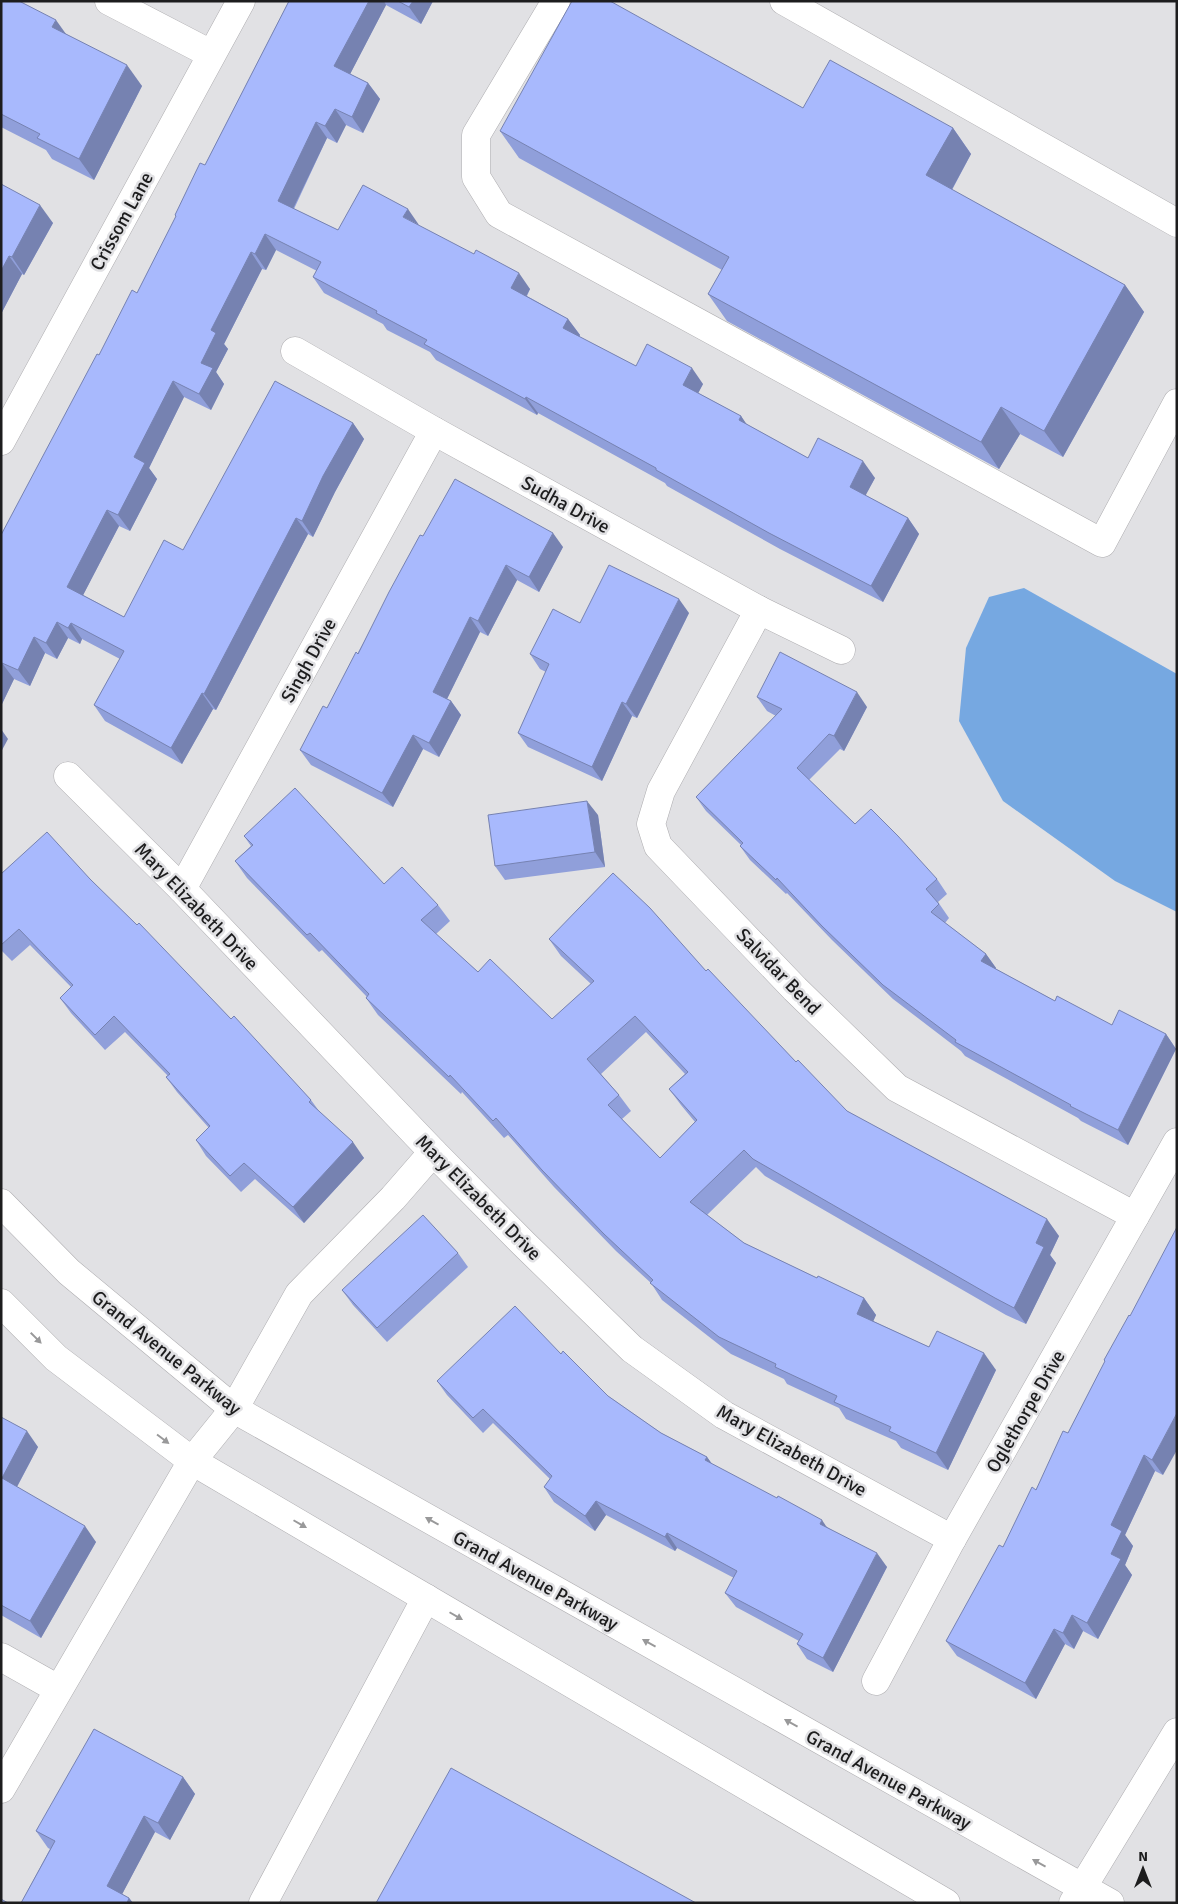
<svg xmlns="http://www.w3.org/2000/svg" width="1178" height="1904" font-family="Signika,sans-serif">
<rect width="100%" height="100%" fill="#e1e1e4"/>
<!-- water -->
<path fill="#76a8e1" d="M1024,588L1177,674V912L1115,881L1003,801L959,721L966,648L989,597Z"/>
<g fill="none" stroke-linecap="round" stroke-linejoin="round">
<defs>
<g id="minor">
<path d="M109,1L211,54"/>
<path d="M556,1L476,135V177L499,214L1102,543L1177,403"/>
<path d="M784,1L1177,223"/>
<path d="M295,351L434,431L759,610L841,650"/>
<path d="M1,441L241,1"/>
<path d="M759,610L661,791L651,824L658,846L795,989L897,1088L1135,1216"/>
<path d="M68,776L182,889L433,1152L524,1244L632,1349L724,1415L952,1539"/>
<path d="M182,889L434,431"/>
<path d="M1,1203L69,1272L234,1409L1110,1903"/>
<path d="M1,1303L56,1358L192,1461L946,1903"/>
<path d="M1,1657L58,1689"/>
<path d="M876,1681L952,1539L1177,1142"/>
<path d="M1,1789L192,1461L234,1409L299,1294L393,1198L433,1152"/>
<path d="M263,1903L426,1598"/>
<path d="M1073,1903L1177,1732"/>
</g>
</defs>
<!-- minor casing -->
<use href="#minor" stroke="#aeadb0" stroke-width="29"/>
<!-- minor -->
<use href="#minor" stroke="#fff" stroke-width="28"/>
</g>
<!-- wall -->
<g fill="#909fda" fill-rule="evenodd">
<path d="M1,1L66,34L142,86L94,180L52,159L46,150L1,127Z"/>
<path d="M289,1H433L421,24L386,5L350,74L368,83L380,99L363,133L346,125L337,143L327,138L294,209L338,230L419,226L530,289L527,296L568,319L580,335L579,337L636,366L703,384L698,393L741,416L746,424L808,458L875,478L865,495L908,518L919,534L883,602L780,549L667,486L665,483L538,413L537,415L436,360L430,352L387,330L383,324L324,293L313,277L317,271L276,250L266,270L262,269L224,344L228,349L216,372L224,384L211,410L184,397L149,468L157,479L130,531L119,526L83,595L124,617L183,550L353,423L364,439L335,492L313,537L308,534L216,710L213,709L182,764L105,721L94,705L120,659L82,639L80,644L68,638L57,659L45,653L30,686L14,679L1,706V535L99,355L137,293L176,217L175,215L205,165Z"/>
<path d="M803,108L953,128L971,154L952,190L1125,285L1144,312L1063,457L1020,434L999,469L727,321L708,294L722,270L519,158L500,131Z"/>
<path d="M1,184L53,223L24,275L22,274L1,314Z"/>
<path d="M423,536L563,547L539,592L517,580L488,636L480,632L447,699L451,701L461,715L439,757L423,749L393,807L311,765L300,750L327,708Z"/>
<path d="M689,613L637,718L632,716L602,781L528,747L518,733L546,672L540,669L530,654L580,623Z"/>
<path d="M757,697L867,707L844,751L840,749L809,780L855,824L937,879L947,894L938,902L949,918L945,923L986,954L996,968V969L1055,1001L1112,1025L1166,1034L1176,1049L1128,1145L1081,1121L1078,1118L965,1056L961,1051L893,999L832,940L787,893L786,894L750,860L740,846L741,845L706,811L696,797L776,716L767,711Z"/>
<path d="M598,815L605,867L505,880L495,866Z"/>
<path d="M244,836L384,884L438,905L450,921L436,934L478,972L552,1019L591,984L561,956L549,939L706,971L796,1062L847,1111L1059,1236L1050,1255L1056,1263L1026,1324L1006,1315L765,1176L756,1167L707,1215L744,1243L817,1278L864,1298L876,1315L873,1321L929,1347L996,1370L948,1470L901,1448L896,1441L846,1419L839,1408L787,1384L784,1379L731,1354L662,1300L651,1283L616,1251L554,1187L508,1135L504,1138L462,1092L461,1094L378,1015L366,998L367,997L322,950L319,952L247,878L235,861L251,846ZM646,1032L685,1074L669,1089L681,1105L695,1122L660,1158L622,1119L631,1111L619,1095L601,1074Z"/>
<path d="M1,874L90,879L231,1019L311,1100L319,1111L364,1158L304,1223L255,1179L241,1192L206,1156L196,1140L209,1128L177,1092L166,1077L168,1076L125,1032L105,1050L71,1013L60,998L71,987L30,945L12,961L1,950Z"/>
<path d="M458,1253L468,1267L387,1342L353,1305L342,1290Z"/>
<path d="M1130,1316L1163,1475L1155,1471L1125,1535L1133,1546L1125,1565L1132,1575L1098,1639L1083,1631L1074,1649L1065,1644L1036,1699L957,1656L946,1641L1003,1547L1068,1433L1105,1362L1104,1360Z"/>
<path d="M561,1354L608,1396L661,1433L707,1457L712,1464L827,1527L887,1567L833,1672L807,1659L797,1644L799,1641L736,1607L725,1593L734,1578L677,1548L675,1551L606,1515L595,1531L554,1502L544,1487L550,1479L493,1423L483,1433L447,1395L437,1381Z"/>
<path d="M1,1417L38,1447L17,1487L96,1542L41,1638L1,1615Z"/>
<path d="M183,1777L195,1794L170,1840L155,1832L122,1894L129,1898L133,1903H21L50,1849L48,1848L36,1831Z"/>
</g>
<!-- shaded-wall -->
<g fill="#7682b1">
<path d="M369,1H384L386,5L346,82L334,66Z"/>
<path d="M413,1H433L421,24L409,7Z"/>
<path d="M56,20L71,41L52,27Z"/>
<path d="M127,65L142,86L94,180L79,159Z"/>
<path d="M368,83L380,99L363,133L352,117Z"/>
<path d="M335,109L346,125L337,143L325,126Z"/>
<path d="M316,122L327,138L289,217L278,201Z"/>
<path d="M953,128L971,154L945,202L926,175Z"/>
<path d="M40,205L53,223L24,275L12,257Z"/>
<path d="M408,209L419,225L403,217Z"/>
<path d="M265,234L276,250L266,270L255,254Z"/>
<path d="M251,252L262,269L224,344L228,349L216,372L224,384L211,410L199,394L201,363L211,330Z"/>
<path d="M9,256L22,274L1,314V271Z"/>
<path d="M519,273L530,289L522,304L511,288Z"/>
<path d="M1125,285L1144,312L1063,457L1044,431Z"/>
<path d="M568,319L580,335L575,345L563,328Z"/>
<path d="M692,368L703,384L694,401L683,385Z"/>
<path d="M173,381L184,397L149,468L157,479L130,531L118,515L134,457Z"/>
<path d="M526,397L538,413L537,415L525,399Z"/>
<path d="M1001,407L1020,434L999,469L981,442Z"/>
<path d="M741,416L752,432L739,420Z"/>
<path d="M353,423L364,439L335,492L313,537L302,521L323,476Z"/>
<path d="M863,461L875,478L861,504L850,487Z"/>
<path d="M107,510L119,526L79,603L67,587Z"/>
<path d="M296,518L308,534L216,710L204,694Z"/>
<path d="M908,518L919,534L883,602L871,586Z"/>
<path d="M553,533L563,547L539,592L529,577Z"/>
<path d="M506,565L517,580L488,636L478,621Z"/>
<path d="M679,599L689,613L637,718L626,704Z"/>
<path d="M470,617L480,632L443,707L433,692Z"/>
<path d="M57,622L68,638L57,659L46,643Z"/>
<path d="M71,623L82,639L80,644L68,628Z"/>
<path d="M34,637L45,653L30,686L18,670Z"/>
<path d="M2,663L14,679L1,706V665Z"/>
<path d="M857,692L867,707L844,751L834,736Z"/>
<path d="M202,693L213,709L182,764L171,748Z"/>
<path d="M451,701L461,715L439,757L429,743Z"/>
<path d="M622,702L632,716L602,781L592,767Z"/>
<path d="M1,729L8,739L1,752Z"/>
<path d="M413,735L423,749L393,807L382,793Z"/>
<path d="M587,801L598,815L605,867L595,852Z"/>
<path d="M986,954L996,968L991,975L981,961Z"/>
<path d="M1166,1034L1176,1049L1128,1145L1118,1130Z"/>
<path d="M353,1142L364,1158L304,1223L293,1207Z"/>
<path d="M1047,1219L1059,1236L1050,1255L1056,1263L1026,1324L1014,1308L1036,1243Z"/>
<path d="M864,1298L876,1315L869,1331L857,1314Z"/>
<path d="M984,1353L996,1370L948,1470L936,1453Z"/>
<path d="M1177,1413V1450L1163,1475L1152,1460Z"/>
<path d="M27,1431L38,1447L13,1494L2,1478Z"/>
<path d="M1144,1455L1155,1471L1125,1535L1133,1546L1125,1565L1132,1575L1098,1639L1087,1623L1111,1525Z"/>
<path d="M707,1457L717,1471L705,1460Z"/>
<path d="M596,1501L606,1515L595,1531L585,1516Z"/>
<path d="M822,1520L832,1535L820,1524Z"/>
<path d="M85,1526L96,1542L41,1638L30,1621Z"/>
<path d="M667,1533L677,1548L675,1551L665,1537Z"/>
<path d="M877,1553L887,1567L833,1672L823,1658Z"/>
<path d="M1072,1615L1083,1631L1074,1649L1063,1633Z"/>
<path d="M1054,1629L1065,1644L1036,1699L1025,1683Z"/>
<path d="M183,1777L195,1794L170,1840L158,1823Z"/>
<path d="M144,1816L155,1832L118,1902L107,1886Z"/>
<path d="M129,1898L133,1903H127Z"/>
</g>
<!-- building -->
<g fill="#a8b9fd" stroke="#7682b1" fill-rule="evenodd">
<path d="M1,1H19L56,20L52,27L127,65L79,159L37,138L40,134L1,114Z"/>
<path d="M289,1H369L334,66L368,83L352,117L335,109L325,126L316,122L278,201L338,230L363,185L408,209L403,217L474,254L476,250L519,273L511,288L568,319L563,328L636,366L647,344L692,368L683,385L741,416L739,420L808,458L818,438L863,461L850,487L908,518L871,586L769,533L656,470V468L526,397L525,399L424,344L427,340L376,313L377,311L313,277L321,262L265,234L255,254L251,252L211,330L216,333L201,363L213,368L199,394L173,381L134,457L145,463L118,515L107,510L67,587L124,617L164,540L183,550L275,381L353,423L323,476L302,521L296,518L204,694L202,693L171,748L94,705L124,651L71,623L68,628L57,622L46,643L34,637L18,670L2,663L1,665V535L97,354L99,355L132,290L137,293L176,216L175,215L200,163L205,165Z"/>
<path d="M398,1H413L409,7Z"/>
<path d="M572,1H610L803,108L830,60L953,128L926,175L1125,285L1044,431L1001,407L981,442L708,294L729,257L500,131Z"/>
<path d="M1,184L40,205L12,257L9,256L1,271Z"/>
<path d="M455,479L553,533L529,577L506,565L478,621L470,617L433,692L451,701L429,743L413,735L382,793L300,750L323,706L327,708L356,652L358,654L389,592L420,535L423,536Z"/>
<path d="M609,565L679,599L626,704L622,702L592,767L518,733L549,664L530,654L553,609L580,623Z"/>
<path d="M780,652L857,692L834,736L829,734L797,768L855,824L871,809L898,836L937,879L926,889L939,904L931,912L986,954L981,961L1055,1001L1057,996L1112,1025L1119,1010L1166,1034L1118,1130L1070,1106L1071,1105L955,1042L956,1040L883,985L822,926L777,878L776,880L740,846L743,843L696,797L782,709L757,697Z"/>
<path d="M295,788L384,884L402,867L438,905L421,920L478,972L490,959L491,960L552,1019L594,981L549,939L613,873L650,908L706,971L708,969L796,1062L798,1060L847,1111L1047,1219L1036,1243L1044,1247L1014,1308L995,1298L753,1159L744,1150L690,1202L744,1243L817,1278L818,1276L864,1298L857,1314L929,1347L937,1331L984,1353L936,1453L889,1431L891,1427L834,1402L837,1396L775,1367L776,1364L719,1337L650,1283L653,1280L604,1234L542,1170L496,1118L493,1121L450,1075L449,1077L366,998L369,994L310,933L307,935L235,861L253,845L244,836ZM635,1016L688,1072L669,1089L697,1120L660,1158L608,1105L619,1095L587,1059Z"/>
<path d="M587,801L595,852L495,866L488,815Z"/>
<path d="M47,832L90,879L137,925L139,923L231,1019L234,1016L311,1100L309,1102L353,1142L293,1207L244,1163L230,1176L196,1140L210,1126L166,1077L170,1074L114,1016L95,1035L60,998L73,985L19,929L1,945V874Z"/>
<path d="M423,1215L458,1253L377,1328L342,1290Z"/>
<path d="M1177,1227V1413L1152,1460L1144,1455L1111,1525L1122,1531L1111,1554L1121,1559L1087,1623L1072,1615L1063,1633L1054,1629L1025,1683L946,1641L999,1545L1003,1547L1032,1487L1036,1490L1063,1431L1068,1433L1105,1361L1104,1360L1129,1315L1130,1316Z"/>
<path d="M515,1306L561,1354L563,1351L608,1396L661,1433L707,1457L705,1460L777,1498L778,1496L822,1520L820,1524L877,1553L823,1658L797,1644L803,1634L725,1593L737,1571L667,1533L665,1537L596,1501L585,1516L544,1487L552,1476L483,1409L473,1418L437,1381Z"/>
<path d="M1,1417L27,1431L2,1478L85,1526L30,1621L1,1605Z"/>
<path d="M94,1729L183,1777L158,1823L144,1816L107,1886L129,1898L127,1903H21L55,1841L36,1831Z"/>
<path d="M451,1768L696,1903H376Z"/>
<path d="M1,1899L8,1903H1Z"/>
</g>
<!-- one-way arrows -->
<defs><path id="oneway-solid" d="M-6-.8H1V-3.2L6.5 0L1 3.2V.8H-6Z" transform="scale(1.25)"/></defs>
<g fill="#99999a">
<use href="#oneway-solid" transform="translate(36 1338) rotate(45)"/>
<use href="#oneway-solid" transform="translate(163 1439) rotate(37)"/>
<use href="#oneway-solid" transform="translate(432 1521) rotate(-151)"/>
<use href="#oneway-solid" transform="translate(300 1524) rotate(30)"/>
<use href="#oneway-solid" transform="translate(456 1616) rotate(30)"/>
<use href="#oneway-solid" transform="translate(649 1643) rotate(-151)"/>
<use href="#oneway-solid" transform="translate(791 1723) rotate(-151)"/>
<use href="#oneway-solid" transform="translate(1039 1863) rotate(-151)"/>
</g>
<g text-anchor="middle" stroke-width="5" stroke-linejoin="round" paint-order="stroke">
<!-- street labels -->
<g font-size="19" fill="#1d1d1e" stroke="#e1e1e4">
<text transform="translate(121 221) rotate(-61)" y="7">Crissom Lane</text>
<text transform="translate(566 504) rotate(29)" y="7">Sudha Drive</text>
<text transform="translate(308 660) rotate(-61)" y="7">Singh Drive</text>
<text transform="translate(197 906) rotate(46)" y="7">Mary Elizabeth Drive</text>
<text transform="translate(779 971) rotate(46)" y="7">Salvidar Bend</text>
<text transform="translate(479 1197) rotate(45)" y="7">Mary Elizabeth Drive</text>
<text transform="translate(167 1352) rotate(39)" y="7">Grand Avenue Parkway</text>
<text transform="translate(1025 1411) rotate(-60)" y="7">Oglethorpe Drive</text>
<text transform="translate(792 1450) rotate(29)" y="7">Mary Elizabeth Drive</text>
<text transform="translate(536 1580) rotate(29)" y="7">Grand Avenue Parkway</text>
<text transform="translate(889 1779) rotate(29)" y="7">Grand Avenue Parkway</text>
</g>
</g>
<!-- border -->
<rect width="1178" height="1904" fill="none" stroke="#1d1d1e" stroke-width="5"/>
<!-- north arrow -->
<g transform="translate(1143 1869)" stroke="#e1e1e4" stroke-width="4" paint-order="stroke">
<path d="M0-4L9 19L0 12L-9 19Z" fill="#1d1d1e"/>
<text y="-8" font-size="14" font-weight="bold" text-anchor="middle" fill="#1d1d1e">N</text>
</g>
</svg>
